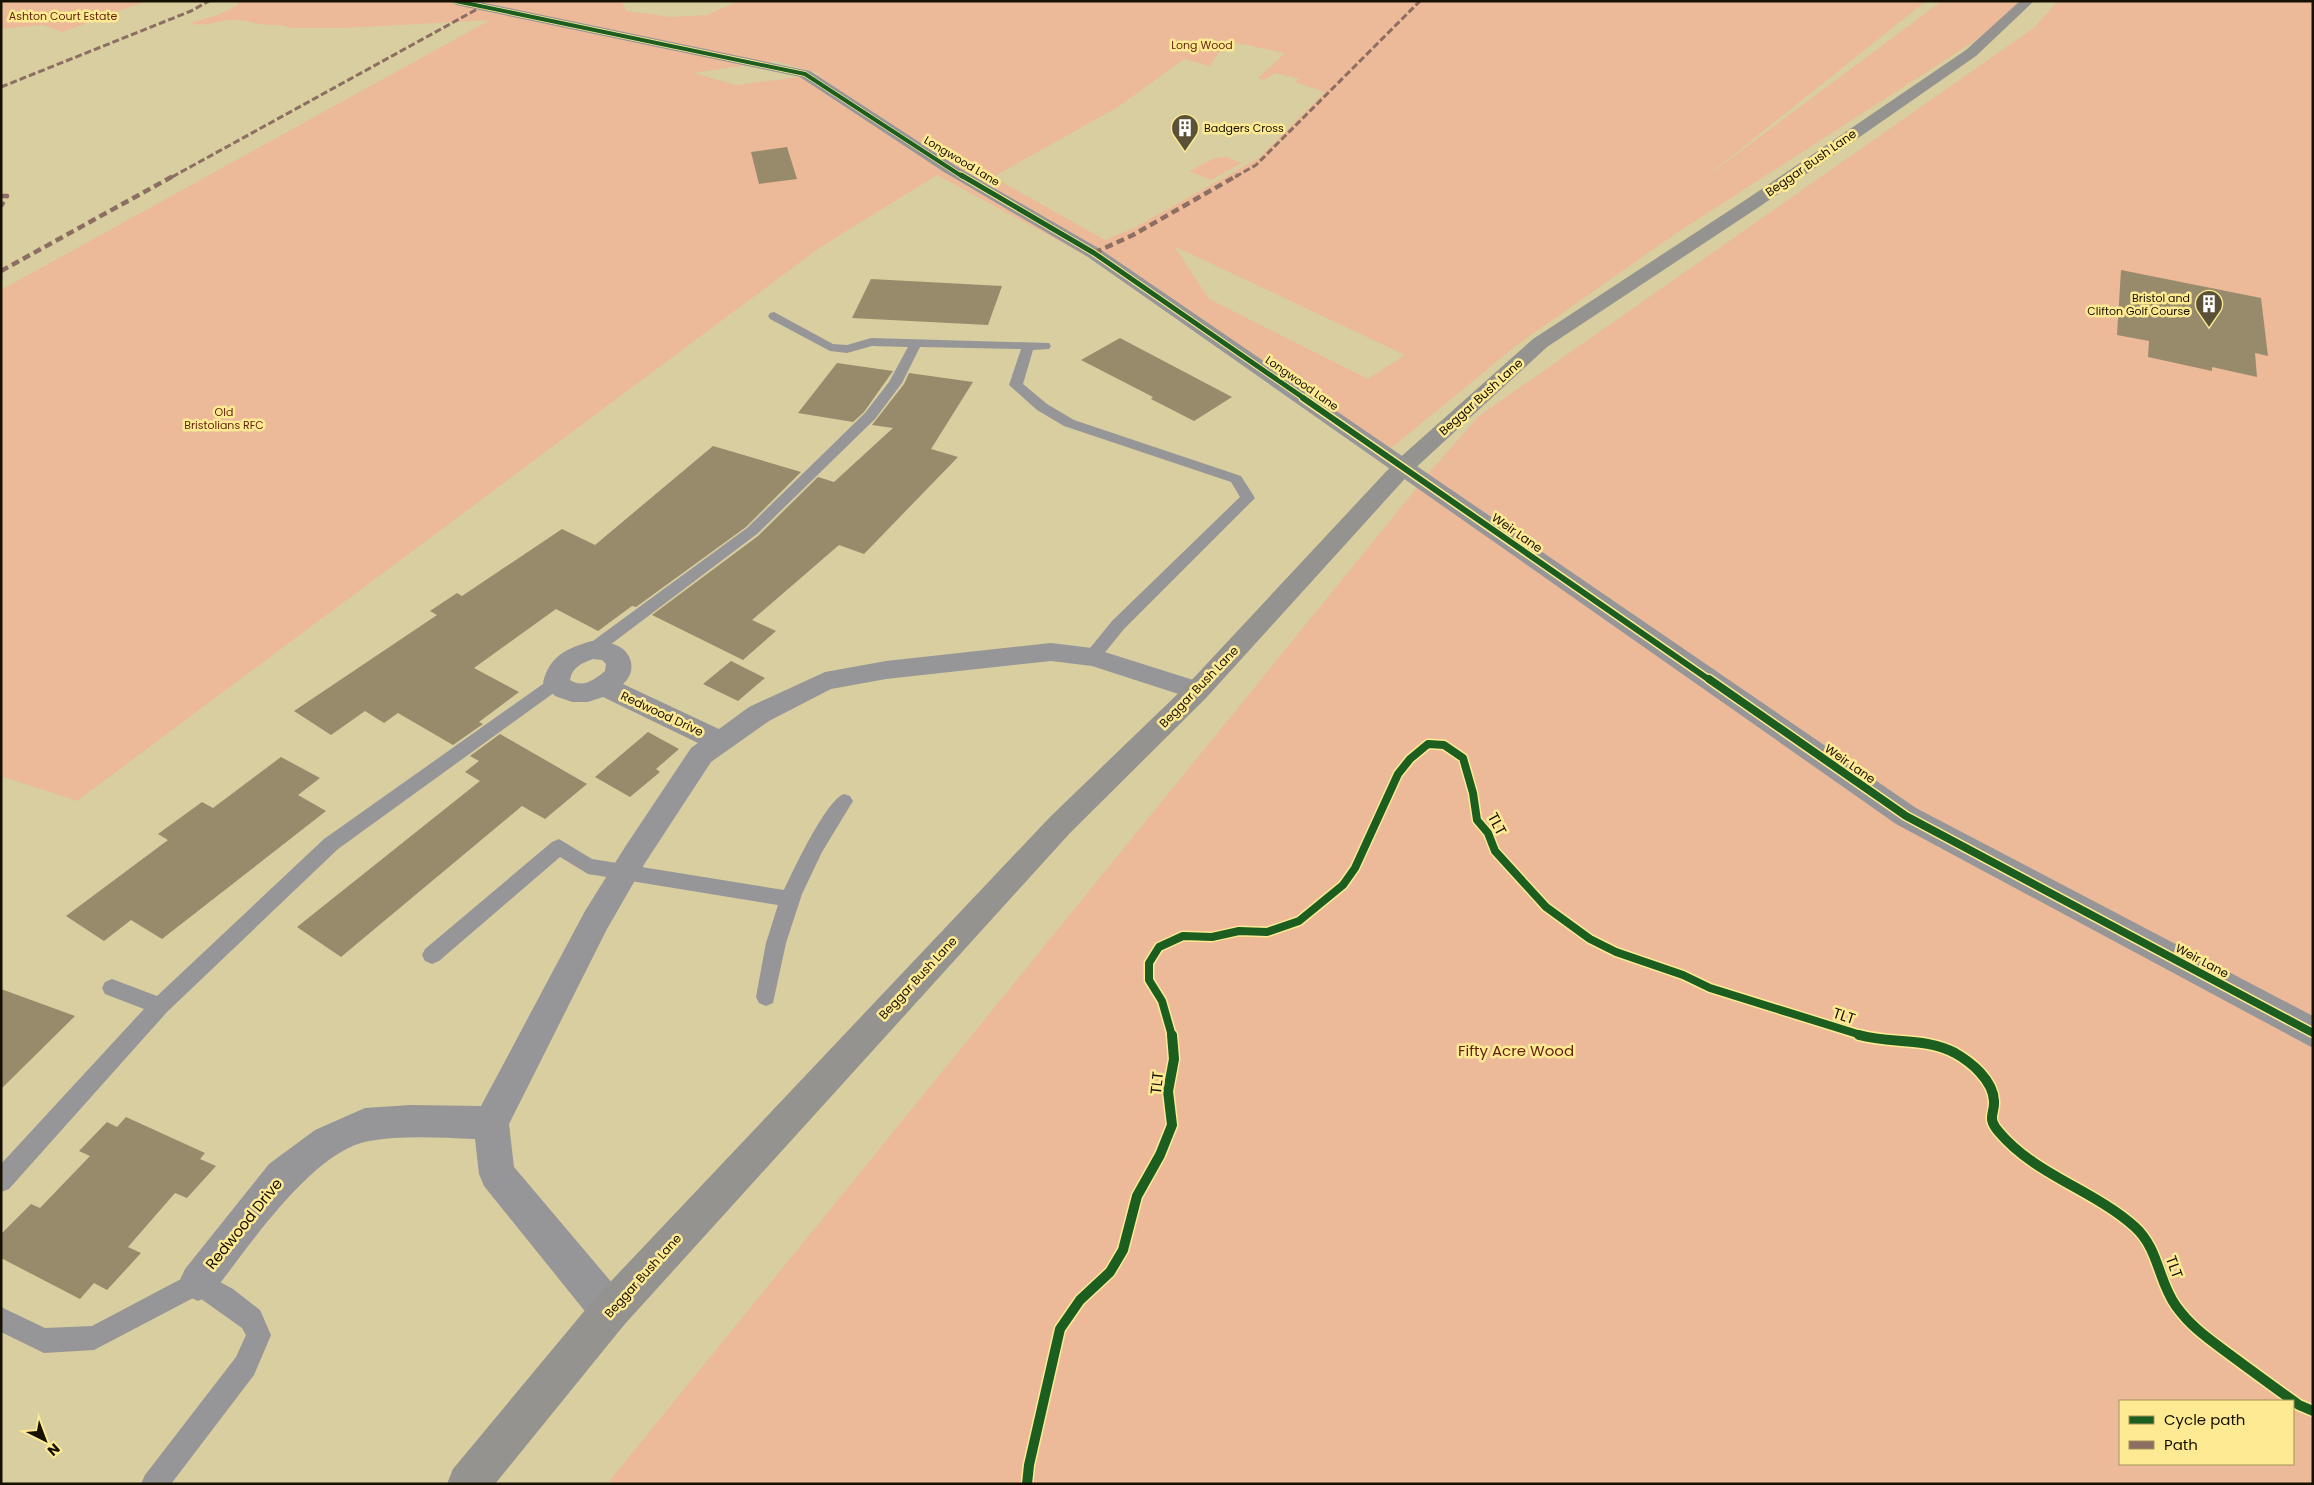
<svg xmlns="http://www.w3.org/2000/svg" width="2314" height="1485" font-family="Poppins,sans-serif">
<rect width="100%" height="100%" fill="#d8ce9f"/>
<!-- green -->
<g fill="#ecba98" fill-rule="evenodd">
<path d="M1,1H146L63,32L43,25L1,29Z"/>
<path d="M238,1H621L627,11L671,17L707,15L739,1H1926L1698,183L1942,1H2020L2006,17L1987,33L1675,234L1517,345L1379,458L1111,269L937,175L819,248L77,801L1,776V290L490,20L345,28H291C283,24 277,26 268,25C255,24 243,19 229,20C215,22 205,27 190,23L218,15L238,5ZM1226,41L1285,53L1258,78L1264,80L1276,73L1299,79L1295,82L1325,92L1259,158L1134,228L1105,240L993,177L1118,107L1184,59L1210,66ZM775,61L821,74L736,85L693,73ZM1174,246L1405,355L1368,379L1209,299Z"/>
<path d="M2058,1H2313V1484H607L1428,474L1479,416L2035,27ZM2120,1401H2293V1464H2120Z"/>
<path d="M1226,157L1242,163L1211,180L1189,171L1215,158Z"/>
</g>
<!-- building -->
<g fill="#978b6b">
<path d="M787,147L797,179L759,184L751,152Z"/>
<path d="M2121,270L2261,298L2268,356L2255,353L2257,377L2212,367V371L2148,357L2149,341L2117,335Z"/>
<path d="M871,279L1002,286L988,325L852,318Z"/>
<path d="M1120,338L1232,397L1194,421L1151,399L1153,397L1081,360Z"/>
<path d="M837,363L893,371L864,412L853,422L798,413Z"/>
<path d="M909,373L973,382L931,449L958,457L864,554L839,545L752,620L776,631L743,660L652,615L758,536L818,477L834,482L893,428L872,425L904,384Z"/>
<path d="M713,446L801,472L746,527L636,607L632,606L598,631L556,609L474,668L519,692L479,722L483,724L453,745L398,713L384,723L365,711L331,735L294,711L437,615L430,611L457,593L462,596L562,529L595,545Z"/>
<path d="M731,661L765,678L738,701L703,684Z"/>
<path d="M648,732L679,749L656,769L660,772L630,797L595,777Z"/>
<path d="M500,734L587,784L545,819L522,806L341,957L297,927L480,781L465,772L479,761L470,756Z"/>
<path d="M281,757L320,778L298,795L326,811L162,939L131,920L104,941L66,916L168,840L158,834L202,802L213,808Z"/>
<path d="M1,989L75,1016L1,1089Z"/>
<path d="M126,1117L205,1153L200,1159L216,1166L187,1198L175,1193L128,1247L141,1253L107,1290L94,1283L80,1299L1,1258V1234L31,1204L40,1208L90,1156L79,1151L107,1122L117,1127Z"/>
</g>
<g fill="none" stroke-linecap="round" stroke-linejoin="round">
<!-- service -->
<g fill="#969699" fill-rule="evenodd">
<path d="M774,312L833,344L847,345L871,338L1049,343L1051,346L1049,349L1033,350L1023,384L1047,404L1074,420L1241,476L1255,498L1124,629L1098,661H1086L1084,657L1086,653L1112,621L1240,497L1231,482L1064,426L1037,410L1009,385L1021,349L920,347L902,383L875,419L757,534L598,654H586L584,650L586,646L747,528L865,413L889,382L908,347L872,346L847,353L830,351L770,319L768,316L770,313Z"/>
<path d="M556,677L562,679L564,683L562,687L338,849L167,1012L9,1189L1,1192V1164L144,1009L105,994L102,988L105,982L112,979L157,996L324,839L550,679Z"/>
<path d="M844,794L850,796L853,801L822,852L802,894L786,943L773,1003L766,1006L759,1003L756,997L766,943L778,905L588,874L560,857L439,961L432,964L425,961L422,955L425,949L552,842L559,839L592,859L784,890C793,871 826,800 844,794Z"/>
<path d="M198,1270L233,1289L260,1310L271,1335L254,1375L171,1484H141L145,1475L236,1357L246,1335L242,1328L197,1296L94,1350L44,1353L1,1332V1307L45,1328L92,1326Z"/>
</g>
<!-- minor -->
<g fill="#969699" fill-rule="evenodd">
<path d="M450,1H476L810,71L956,166L1100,249L1916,808L2313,1016V1048L1896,824L1088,257L944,172L800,77L456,5Z"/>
<path d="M592,641C600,642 609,642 616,645C633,652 637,672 623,684L719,729L749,707L825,672L886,661L1051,643L1092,648L1206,684L1210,691L1206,698L1197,700L1092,666L1051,661L886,679L831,689L769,721L711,762L645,863L607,929L509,1124L514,1167L624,1297L629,1311L624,1325L610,1330L596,1325L484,1186L479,1174L475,1139C440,1138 404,1135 369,1141C311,1151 246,1251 211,1295L198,1301L185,1295L179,1282L185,1269L269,1164L315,1130L365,1108L410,1105L481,1106L585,911L625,847L691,748L698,743L603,697L588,702H572L555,696L543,683C549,656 567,648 592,641ZM593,659L602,660L606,664L605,671C595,679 583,689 570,680C572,667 582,663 593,659Z"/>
</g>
<!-- secondary -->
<path fill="#949390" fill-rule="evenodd" d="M2020,1H2034L1976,56L1762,205L1547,347L1411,472L1206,698L1070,833L624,1325L495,1484H447L453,1469L596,1297L1050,817L1188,684L1395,462L1533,339L1750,197L1966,50Z"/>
<!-- quiet-far1 -->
<g stroke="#8d6e63" stroke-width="3" stroke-dasharray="7 3" stroke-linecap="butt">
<path d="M1,87L191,11L209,1"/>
<path d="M172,177L481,7"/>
<path d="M1235,177L1256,165L1420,1"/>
</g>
<!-- quiet -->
<g stroke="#8d6e63" stroke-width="4.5" stroke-dasharray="8 4.5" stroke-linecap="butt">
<path d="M1,196H7L1,206"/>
<path d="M1094,253L1133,235L1238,175"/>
<path d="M1,271L175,175"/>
</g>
<defs>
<path id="cycleway-far4" d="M456,1L805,74L963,177"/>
<path id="cycleway-far3" d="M961,175L1094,253L1305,399"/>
<path id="cycleway-far2" d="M1303,398L1711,681"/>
<g id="cycleway-far1">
<path d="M1709,679L1906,816L2313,1033"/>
<path d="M1172,1036L1162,1001L1149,980V963L1159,947L1183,936L1212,937L1239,931L1267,932L1299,921L1343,885L1355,868L1398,774L1410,759L1428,744L1444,745L1463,758L1473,793L1477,820L1488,833L1495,851L1546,907L1590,939L1616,952L1683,975L1710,988L1864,1036"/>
</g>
<g id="cycleway">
<path d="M1859,1035C1891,1044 1925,1037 1955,1053C1971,1062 1993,1080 1994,1101C1995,1114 1986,1117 1999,1132C2035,1175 2094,1190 2135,1227C2159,1249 2158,1281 2176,1306C2191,1327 2209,1339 2229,1354C2252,1371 2275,1388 2299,1405L2313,1411"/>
<path d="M1027,1484L1029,1465L1060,1329L1080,1300L1110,1272L1123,1250L1137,1196L1160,1155L1172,1125L1168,1091L1174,1059L1172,1035"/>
</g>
</defs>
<!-- cycleway-far4 casing -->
<use href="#cycleway-far4" stroke="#feea93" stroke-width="5.5"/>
<!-- cycleway-far3 casing -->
<use href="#cycleway-far3" stroke="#feea93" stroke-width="7"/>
<!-- cycleway-far2 casing -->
<use href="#cycleway-far2" stroke="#feea93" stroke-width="9"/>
<!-- cycleway-far1 casing -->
<use href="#cycleway-far1" stroke="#feea93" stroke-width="11"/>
<!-- cycleway casing -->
<use href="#cycleway" stroke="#feea93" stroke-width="13"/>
<!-- cycleway-far4 -->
<use href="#cycleway-far4" stroke="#1b5e20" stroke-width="4"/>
<!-- cycleway-far3 -->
<use href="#cycleway-far3" stroke="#1b5e20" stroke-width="5"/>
<!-- cycleway-far2 -->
<use href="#cycleway-far2" stroke="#1b5e20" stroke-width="6"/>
<!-- cycleway-far1 -->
<use href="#cycleway-far1" stroke="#1b5e20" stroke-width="8"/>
<!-- cycleway -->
<use href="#cycleway" stroke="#1b5e20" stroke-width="10"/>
</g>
<!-- icons -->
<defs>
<symbol id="building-pin" viewBox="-11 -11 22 30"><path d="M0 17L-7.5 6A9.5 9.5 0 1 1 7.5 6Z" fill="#5a5238" stroke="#feea93"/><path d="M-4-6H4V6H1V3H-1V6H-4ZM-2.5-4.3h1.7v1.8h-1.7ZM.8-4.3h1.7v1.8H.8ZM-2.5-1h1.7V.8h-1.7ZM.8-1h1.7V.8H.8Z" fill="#fff"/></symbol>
</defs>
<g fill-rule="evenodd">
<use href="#building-pin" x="1169" y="112" width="32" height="43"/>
<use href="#building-pin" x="2193" y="288" width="32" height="43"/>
</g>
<g text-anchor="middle" stroke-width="5" stroke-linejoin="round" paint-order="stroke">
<!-- far-park labels -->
<g font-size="11" fill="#631f09" stroke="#feea93">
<text x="63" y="20">Ashton Court Estate</text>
<text x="1202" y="49">Long Wood</text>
<text x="224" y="416">Old<tspan x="224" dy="13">Bristolians RFC</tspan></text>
</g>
<!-- far-poi labels -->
<g font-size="11" fill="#161000" stroke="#feea93" text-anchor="start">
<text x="1204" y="132">Badgers Cross</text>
<text x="2190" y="302" text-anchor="end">Bristol and<tspan x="2190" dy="13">Clifton Golf Course</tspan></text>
</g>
<!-- far-street labels -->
<g font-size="11" fill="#161000" stroke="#feea93">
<text transform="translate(962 161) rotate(31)" y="4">Longwood Lane</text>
<text transform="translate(1302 383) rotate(35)" y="4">Longwood Lane</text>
</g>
<!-- street labels -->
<g font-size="12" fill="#161000" stroke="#feea93">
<text transform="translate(1811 163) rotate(-35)" y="4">Beggar Bush Lane</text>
<text transform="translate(1481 397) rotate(-42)" y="4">Beggar Bush Lane</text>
<text transform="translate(1517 533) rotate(35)" y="4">Weir Lane</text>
<text transform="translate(1199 687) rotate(-46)" y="4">Beggar Bush Lane</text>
<text transform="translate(662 714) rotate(25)" y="4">Redwood Drive</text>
<text transform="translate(1850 764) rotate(35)" y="4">Weir Lane</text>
<text transform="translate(2202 961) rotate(28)" y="4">Weir Lane</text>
<text transform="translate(918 978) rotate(-47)" y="4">Beggar Bush Lane</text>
<text transform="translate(643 1276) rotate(-48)" y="4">Beggar Bush Lane</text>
</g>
<!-- near-street labels -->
<g font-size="15" fill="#161000" stroke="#feea93">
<text transform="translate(1497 824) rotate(62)" y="5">TLT</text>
<text transform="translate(1844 1016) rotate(18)" y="5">TLT</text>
<text transform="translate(1157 1083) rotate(-84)" y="5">TLT</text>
<text transform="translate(244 1224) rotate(-51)" y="5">Redwood Drive</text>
<text transform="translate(2174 1267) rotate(70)" y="5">TLT</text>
</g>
<!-- near-park labels -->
<g font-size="15" fill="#631f09" stroke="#feea93">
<text x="1516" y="1056">Fifty Acre Wood</text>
</g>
</g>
<!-- border -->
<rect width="2314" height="1485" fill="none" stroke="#161000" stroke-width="5"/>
<!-- legend -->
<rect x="2119" y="1400" width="175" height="65" fill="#feea93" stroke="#a19358"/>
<rect x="2129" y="1416" width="25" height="8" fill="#1b5e20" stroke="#a19358"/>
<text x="2164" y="1425" font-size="15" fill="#161000">Cycle path</text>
<rect x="2129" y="1441" width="25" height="8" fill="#8d6e63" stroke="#a19358"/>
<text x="2164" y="1450" font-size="15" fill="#161000">Path</text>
<!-- north arrow -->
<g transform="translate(45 1440) rotate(138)" stroke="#feea93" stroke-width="4" paint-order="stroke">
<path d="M0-4L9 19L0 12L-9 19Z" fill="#161000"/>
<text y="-8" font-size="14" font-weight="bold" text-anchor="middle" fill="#161000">N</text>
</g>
</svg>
